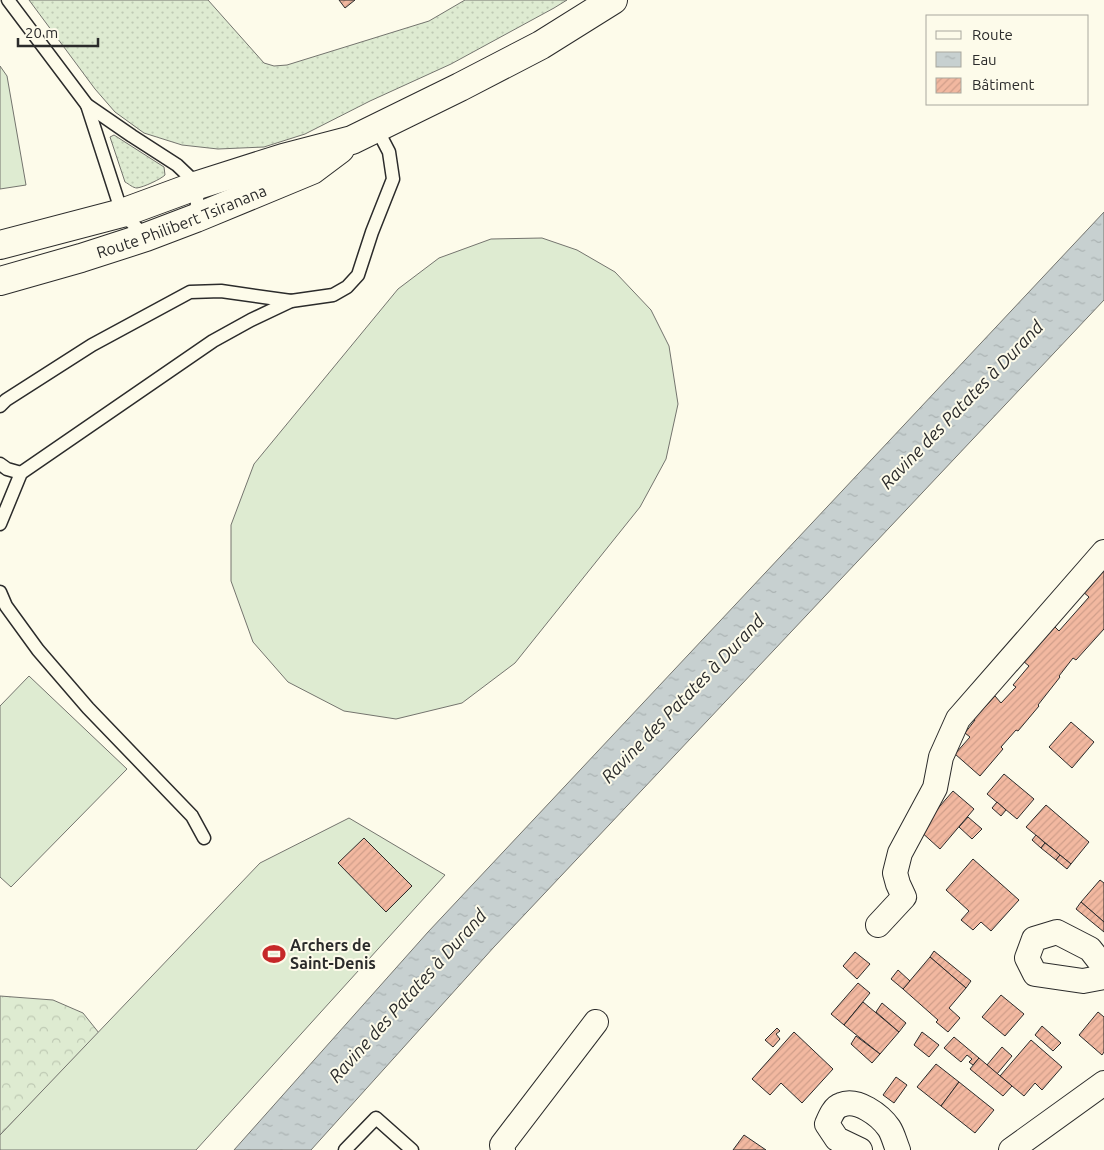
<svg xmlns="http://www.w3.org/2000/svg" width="1104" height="1150" font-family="Ubuntu,sans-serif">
<defs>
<pattern id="grass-dots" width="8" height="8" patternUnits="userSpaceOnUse" patternTransform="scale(1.25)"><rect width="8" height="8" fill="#deebd1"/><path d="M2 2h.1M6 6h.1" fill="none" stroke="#bfcab4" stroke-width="1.8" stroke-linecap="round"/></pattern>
<pattern id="forest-crowns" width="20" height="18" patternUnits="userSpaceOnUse" patternTransform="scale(1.25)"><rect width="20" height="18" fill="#deebd1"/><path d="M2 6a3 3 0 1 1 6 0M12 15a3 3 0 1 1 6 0" fill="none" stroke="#bfcab4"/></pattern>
<pattern id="water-ripples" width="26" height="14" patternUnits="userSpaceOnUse" patternTransform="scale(1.25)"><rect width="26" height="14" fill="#c7d0d0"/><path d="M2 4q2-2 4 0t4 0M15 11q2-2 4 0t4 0" fill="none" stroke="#abb3b3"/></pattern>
<pattern id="building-hatch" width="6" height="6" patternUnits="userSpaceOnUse" patternTransform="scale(1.25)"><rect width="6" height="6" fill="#f2b8a0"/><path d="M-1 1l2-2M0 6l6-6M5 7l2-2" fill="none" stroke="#d09e8a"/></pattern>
</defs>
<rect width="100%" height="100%" fill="#fdfbea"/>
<!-- grass -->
<g fill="url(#grass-dots)" stroke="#74746e">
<path d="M29,0H208L264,63L274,66L287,65L429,21L465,0H567L554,8L451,64L370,101L305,134L264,147L218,149L182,145L144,133L115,112L95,89Z"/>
<path d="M114,135L164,167L165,175C161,179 144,187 137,188C133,188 129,184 125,182L110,137Z"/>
</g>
<!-- forest -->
<path fill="url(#forest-crowns)" stroke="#74746e" d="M0,996L53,1000L83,1013L99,1033L0,1135Z"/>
<!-- pitch -->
<g fill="#deebd1" stroke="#74746e">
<path d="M0,66L7,76L26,185L0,189Z"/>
<path d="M542,238L577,250L615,272L651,310L669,346L678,404L666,459L640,507L515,663L462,703L396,719L344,711L288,682L253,642L231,581V525L254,464L398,289L439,258L491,239Z"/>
<path d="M29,676L127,769L11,887L0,877V706Z"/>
<path d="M349,818L445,875L196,1150H0V1135L260,863Z"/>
</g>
<!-- water -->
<path fill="url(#water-ripples)" stroke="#74746e" d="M1104,212V300L494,947L311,1150H234L428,932Z"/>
<!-- building -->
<g fill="url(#building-hatch)" stroke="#2b2b2b">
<path d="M339,0H355L345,8Z"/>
<path d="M1104,565V629L1076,660L1073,658L1059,676L1060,677L1038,705L1039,706L1018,731L1016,730L1001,747L1003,749L980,776L955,754L970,737L965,733L975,720L972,718L982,707L984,708L995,696L1001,703L1016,687L1013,685L1029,666L1023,661L1053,625L1059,631L1089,597L1082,591Z"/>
<path d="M1071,722L1094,742L1072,768L1049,747Z"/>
<path d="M1004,774L1034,799L1017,819L987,794Z"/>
<path d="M953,791L974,809L940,849L919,830Z"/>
<path d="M997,802L1006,810L1001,816L992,808Z"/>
<path d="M1046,805L1089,842L1071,864L1026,827Z"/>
<path d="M968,817L982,829L972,839L959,827Z"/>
<path d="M1036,835L1045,843L1041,848L1032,840Z"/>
<path d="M364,838L412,886L386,912L338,863Z"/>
<path d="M1045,843L1060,855L1056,860L1041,848Z"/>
<path d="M1060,855L1071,864L1067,869L1056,860Z"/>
<path d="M973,859L1019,900L991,931L981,922L973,930L961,920L969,911L946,890Z"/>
<path d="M1100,880L1104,883V922L1081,902Z"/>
<path d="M1081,902L1104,922V932L1076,909Z"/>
<path d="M934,951L971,981L966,988L930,957Z"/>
<path d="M855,952L870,964L857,979L843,966Z"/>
<path d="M930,957L966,988L949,1008L960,1018L948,1032L936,1022L938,1020L903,989Z"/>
<path d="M898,970L910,981L903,989L891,979Z"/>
<path d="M858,983L870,993L844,1025L831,1014Z"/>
<path d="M1001,995L1024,1014L1005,1036L982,1017Z"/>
<path d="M863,1002L899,1032L880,1054L844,1025Z"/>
<path d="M882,1003L906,1023L899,1032L876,1012Z"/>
<path d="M1098,1012L1104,1017V1052L1102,1055L1079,1035Z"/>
<path d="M1042,1026L1061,1043L1053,1051L1035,1035Z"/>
<path d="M777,1028L780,1031L776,1034L780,1039L773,1047L765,1040Z"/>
<path d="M794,1032L833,1069L802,1103L781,1083L770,1095L752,1079Z"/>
<path d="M922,1032L939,1045L929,1057L914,1045Z"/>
<path d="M856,1036L880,1054L872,1063L851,1044Z"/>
<path d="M954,1037L979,1058L973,1065L969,1062L972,1059L967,1055L961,1062L944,1048Z"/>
<path d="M1031,1040L1062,1067L1042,1090L1035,1083L1024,1096L1000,1076Z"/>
<path d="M1002,1047L1012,1056L997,1074L987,1065Z"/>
<path d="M979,1058L1012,1086L1003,1096L970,1069Z"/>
<path d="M936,1064L959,1082L941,1106L917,1087Z"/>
<path d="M896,1077L907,1085L894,1103L883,1095Z"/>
<path d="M959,1082L994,1110L975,1133L941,1106Z"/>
<path d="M744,1135L766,1150H733Z"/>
</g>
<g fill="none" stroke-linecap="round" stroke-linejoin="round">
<defs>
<g id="service">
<path d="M8,0L87,105L132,136L177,165L198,185L196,218"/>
<path d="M87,105L122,213L146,237"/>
<path d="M0,406L6,400L92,345L190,292L221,291L291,301"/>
<path d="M0,464L7,469L21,473"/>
<path d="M0,524L21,473L213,341L251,320L291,301L333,295L347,287L358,275L372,232L393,179L389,152L377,129"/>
<path d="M0,592L6,606L38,650L88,708L192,816L204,838"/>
<path d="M345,1150L376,1118L412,1150"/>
</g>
<g id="minor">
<path d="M878,925L904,897L898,884L895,873L900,853L935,788L941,757L958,719L1104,552"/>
<path d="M1104,967L1090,949L1057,932L1034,939L1027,958L1035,974L1083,981L1104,977"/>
<path d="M503,1150L502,1145L596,1022"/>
<path d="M860,1150L837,1139L827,1124C830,1117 834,1107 841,1105C857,1098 880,1115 889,1128C893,1134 895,1143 898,1150"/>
<path d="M1011,1150L1104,1083"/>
</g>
<g id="secondary">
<path d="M0,245L122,213L198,185L283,158L352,140L460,87L541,45L613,0"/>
<path id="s1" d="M0,281L81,258L146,237L196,218L312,170L340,149"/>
</g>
</defs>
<!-- service casing -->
<use href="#service" stroke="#2b2b2b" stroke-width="15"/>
<!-- minor casing -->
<use href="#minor" stroke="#2b2b2b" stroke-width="26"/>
<!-- secondary casing -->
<use href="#secondary" stroke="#2b2b2b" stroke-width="30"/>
<!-- service -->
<use href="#service" stroke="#fdfbea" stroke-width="12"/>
<!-- minor -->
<use href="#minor" stroke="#fdfbea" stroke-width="24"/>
<!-- secondary -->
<use href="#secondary" stroke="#fdfbea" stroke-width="28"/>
</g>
<!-- icons -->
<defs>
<symbol id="stadium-bare" viewBox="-9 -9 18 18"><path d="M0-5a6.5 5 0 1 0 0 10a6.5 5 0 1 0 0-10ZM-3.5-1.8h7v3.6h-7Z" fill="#c62828" stroke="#fdfbea" stroke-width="2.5" paint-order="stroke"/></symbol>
</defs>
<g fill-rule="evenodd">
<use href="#stadium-bare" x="258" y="938" width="32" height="32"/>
</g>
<g text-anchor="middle" stroke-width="4" stroke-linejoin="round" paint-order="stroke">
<!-- street labels -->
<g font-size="16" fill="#2b2b2b" stroke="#fdfbea">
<text dy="6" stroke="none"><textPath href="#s1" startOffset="191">Route Philibert Tsiranana</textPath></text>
</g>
<!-- poi labels -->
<g font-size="16" font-weight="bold" fill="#2b2b2b" stroke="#fdfbea" text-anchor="start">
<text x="290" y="951">Archers de<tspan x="290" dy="18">Saint-Denis</tspan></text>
</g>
<!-- water labels -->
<g font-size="18" font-style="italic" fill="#2b2b2b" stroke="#fdfbea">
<text transform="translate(962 405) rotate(-46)" y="6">Ravine des Patates à Durand</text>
<text transform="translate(683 699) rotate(-46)" y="6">Ravine des Patates à Durand</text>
<text transform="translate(408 996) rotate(-48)" y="6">Ravine des Patates à Durand</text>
</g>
</g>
<!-- legend -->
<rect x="926" y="15" width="162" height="90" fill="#fdfbea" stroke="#a9a89e"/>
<rect x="936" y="31" width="25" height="8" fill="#fdfbea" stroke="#a9a89e"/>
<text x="972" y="40" font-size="15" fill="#2b2b2b">Route</text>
<rect x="936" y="52" width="25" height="15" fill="url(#water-ripples)" stroke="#a9a89e"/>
<text x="972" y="65" font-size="15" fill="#2b2b2b">Eau</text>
<rect x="936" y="78" width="25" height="15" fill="url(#building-hatch)" stroke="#a9a89e"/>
<text x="972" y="90" font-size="15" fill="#2b2b2b">Bâtiment</text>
<!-- scale -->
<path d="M18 38v8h80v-8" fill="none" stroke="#2b2b2b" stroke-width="2.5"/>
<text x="25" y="38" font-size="15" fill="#2b2b2b" stroke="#fdfbea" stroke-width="4" paint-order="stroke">20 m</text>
</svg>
